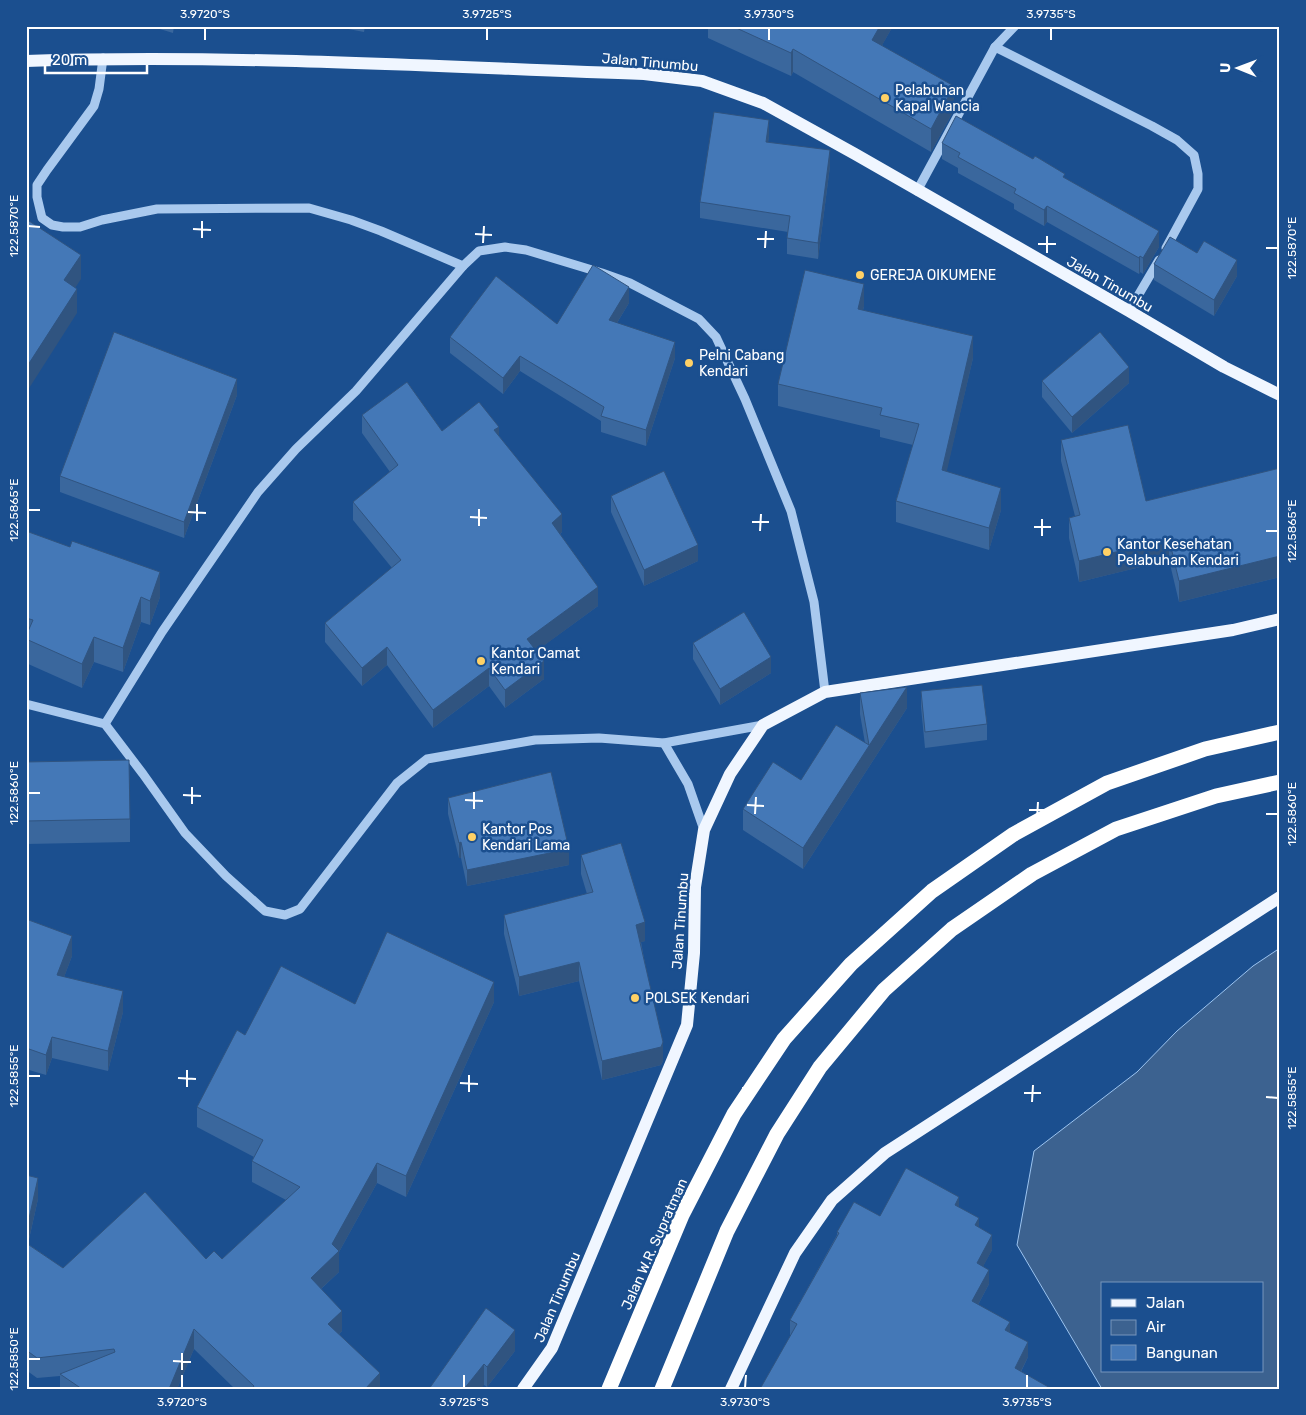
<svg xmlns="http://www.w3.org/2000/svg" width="1306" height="1415" font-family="Rubik,sans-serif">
<rect width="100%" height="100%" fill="#1b4f8f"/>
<!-- water -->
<path fill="#3c6290" stroke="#9cc4f0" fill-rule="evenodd" d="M1280,948V1389H1102L1017,1245L1034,1151L1137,1072L1177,1031L1253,966ZM1102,1284H1262V1371H1102Z"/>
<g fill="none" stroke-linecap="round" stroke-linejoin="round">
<!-- minor -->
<g stroke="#a9c9ee" stroke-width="9">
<path d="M995,47L1152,126L1177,140L1194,155L1198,174V189L1166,248"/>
<path d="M103,58L99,89L94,106L47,170L37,185V197L42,218L52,225L63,227H80L102,220L157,209L309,208L351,220L381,231L463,266"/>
<path d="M917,191L995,47L1015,26"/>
<path d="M1129,311L1159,260"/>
<path d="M26,704L105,724L143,774L185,833L226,876L265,911L285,915L300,909L397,783L427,759L535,740L599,738L664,743L763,725"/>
<path d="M105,724L162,632L258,492L296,449L356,391L463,266L479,251L505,247L526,250L602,273L630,283L699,319L716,337L745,399L791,511L814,602L825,692"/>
<path d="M664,743L688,784L704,830"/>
</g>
<!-- major -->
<g stroke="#f0f6ff" stroke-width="12">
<path d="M26,61C232,54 438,67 644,74L702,81L763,103L855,154L1129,311L1224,367L1280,395"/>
<path d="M523,1389L552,1348L687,1025L694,953L695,887L704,830L730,774L763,725L825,692L1233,630L1280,619"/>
<path d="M731,1389L795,1253L832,1200L885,1153L1280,897"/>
</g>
<!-- highway -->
<g stroke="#fff" stroke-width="15">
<path d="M609,1389L682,1215L734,1114L784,1039L851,964L932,891L1014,834L1107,783L1205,749L1280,732"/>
<path d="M662,1389L727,1231L777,1134L820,1067L884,990L952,929L1032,874L1116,829L1216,796L1280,782"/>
</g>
</g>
<!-- wall -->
<g fill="#3a679d">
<path d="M150,26H174L173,33Z"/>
<path d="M333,26H365L364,32Z"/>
<path d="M708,26H893L882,45L954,110L931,152L793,72L791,76L708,38Z"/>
<path d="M769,136L768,142L830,166L818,259L787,254V238L788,232L700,218V202Z"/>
<path d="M942,143L1065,178L1159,247L1143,274L1140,272L1139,274L1047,222L1044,226L1014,209V204L958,173V168L942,159Z"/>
<path d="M1154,264L1237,276L1214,316L1154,280Z"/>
<path d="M629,303L617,323L675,358L646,446L601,432V421L520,371L503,394L450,353V337L557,324Z"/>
<path d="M864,306L863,310L973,358L946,472L1001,510L989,550L896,522V501L913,445L880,437V430L778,406V384Z"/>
<path d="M1042,381L1129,383L1072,433L1042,397Z"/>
<path d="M237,395L184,538L60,492V476Z"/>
<path d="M362,415L442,431L499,436L562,532L560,534L598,606L536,651L544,679L505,708L489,686L433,728L387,665L362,686L325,642V623L392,568L353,520V502L390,472L362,433Z"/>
<path d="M1061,440L1146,501L1280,468V577L1179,602L1169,560L1079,582L1069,538V518L1075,516L1061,461Z"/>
<path d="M611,496L698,561L644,586L611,512Z"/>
<path d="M26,531L160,597L150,625L141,622L123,672L94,662L82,688L26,663Z"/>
<path d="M693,643L771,673L720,705L693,659Z"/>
<path d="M921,691L987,724V740L925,748L921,707Z"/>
<path d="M860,693L907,708L803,869L743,830V809L801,780L865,743L860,714Z"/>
<path d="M26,762L130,819V842L26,844Z"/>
<path d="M448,798L569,865L467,886L461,858H459L448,814Z"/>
<path d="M581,855L645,941L641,942L663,1061L661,1065L602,1080L579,981L519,996L504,934V915L587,894L581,874Z"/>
<path d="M26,919L72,956L64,977L123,1012L108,1071L52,1058L46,1075L29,1070Z"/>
<path d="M494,1002L406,1197L377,1183L339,1252V1272L321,1289L342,1331L339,1334L380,1389H235L194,1349L177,1389H60V1376L37,1378L26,1370V1175L38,1199L28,1244L63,1268L206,1259H222L286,1200L252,1182V1161L254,1157L197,1127V1107L245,1035L355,1004Z"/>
<path d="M959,1207L979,1227L992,1250L983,1266L989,1284L978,1305L1010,1332L1028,1357L1021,1372L790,1335V1320L837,1235V1232L880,1216Z"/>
<path d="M515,1351L487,1387L484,1385L429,1389Z"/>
</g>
<!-- shaded-wall -->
<g fill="#305480">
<path d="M880,26H893L872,63V40Z"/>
<path d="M793,49V72L791,76V53Z"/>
<path d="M954,86V110L931,152V129Z"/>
<path d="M769,120V136L766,158V142Z"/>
<path d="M830,150V166L818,259V243Z"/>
<path d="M1047,206V222L1044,226V210Z"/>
<path d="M1159,231V247L1143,274V258Z"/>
<path d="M81,255V279L64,305V280Z"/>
<path d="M1140,256V272L1139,274V258Z"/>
<path d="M1237,260V276L1214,316V300Z"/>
<path d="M864,284V306L858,331V309Z"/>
<path d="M629,287V303L609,336V320Z"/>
<path d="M77,289V313L26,393V368Z"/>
<path d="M973,336V358L942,492V470Z"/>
<path d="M675,342V358L646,446V430Z"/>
<path d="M520,356V371L503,394V378Z"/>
<path d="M1129,367V383L1072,433V417Z"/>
<path d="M237,379V395L184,538V522Z"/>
<path d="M499,427V445L494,430Z"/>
<path d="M1001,488V510L989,550V528Z"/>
<path d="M562,514V532L552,541V523Z"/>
<path d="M1169,539V560L1079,582V561Z"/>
<path d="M698,545V561L644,586V570Z"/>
<path d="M1280,556V577L1179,602V581Z"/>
<path d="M160,572V597L150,625V601Z"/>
<path d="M598,587V606L527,658V639Z"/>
<path d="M141,597V622L123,672V648Z"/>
<path d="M94,637V662L82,688V664Z"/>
<path d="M387,647V665L362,686V668Z"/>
<path d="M771,657V673L720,705V689Z"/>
<path d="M544,661V679L505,708V690Z"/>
<path d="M489,668V686L433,728V710Z"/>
<path d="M907,687V708L803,869V848Z"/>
<path d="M461,842V858H459V843Z"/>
<path d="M569,849V865L467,886V870Z"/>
<path d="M645,922V941L636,944V925Z"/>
<path d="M72,936V956L57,996V975Z"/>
<path d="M579,962V981L519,996V977Z"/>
<path d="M494,982V1002L406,1197V1176Z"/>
<path d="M123,991V1012L108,1071V1051Z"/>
<path d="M52,1037V1058L46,1075V1055Z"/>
<path d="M663,1042V1061L661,1065L602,1080V1061Z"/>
<path d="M29,1049V1070L26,1076V1055Z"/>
<path d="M377,1163V1183L339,1252V1272L311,1298V1278L332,1244Z"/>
<path d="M38,1178V1199L26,1252V1232Z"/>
<path d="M959,1197V1212L955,1205Z"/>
<path d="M979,1218V1233L975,1225Z"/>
<path d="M992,1235V1250L977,1278V1263Z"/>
<path d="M989,1270V1284L972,1316V1301Z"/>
<path d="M342,1311V1331L328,1345V1324Z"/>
<path d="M1010,1322V1337L1005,1330Z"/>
<path d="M194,1329V1349L177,1389H169Z"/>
<path d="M515,1330V1351L487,1387V1367Z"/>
<path d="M1028,1342V1357L1015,1383V1368Z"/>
<path d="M484,1364V1385L481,1389H464Z"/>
<path d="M380,1373V1389H365Z"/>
</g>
<!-- building -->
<g fill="#4478b7" stroke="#305480">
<path d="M732,26H880L872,40L954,86L931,129L793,49L791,53Z"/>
<path d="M714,112L769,120L766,142L830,150L818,243L787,238L790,216L700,202Z"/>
<path d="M956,116L1033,159L1035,156L1065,174L1063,177L1159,231L1143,258L1140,256L1139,258L1047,206L1044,210L1014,193L1016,189L958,157L960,153L942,143Z"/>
<path d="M26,219L81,255L64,280L77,289L26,368Z"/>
<path d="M1170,237L1197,253L1204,241L1237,260L1214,300L1154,264Z"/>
<path d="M593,265L629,287L609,320L675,342L646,430L601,416L604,407L520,356L503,378L450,337L496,276L557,324Z"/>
<path d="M805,270L864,284L858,309L973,336L942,470L1001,488L989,528L896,501L919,424L880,415L882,408L778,384Z"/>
<path d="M114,332L237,379L184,522L60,476Z"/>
<path d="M1100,332L1129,367L1072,417L1042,381Z"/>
<path d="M407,382L442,431L479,402L499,427L494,430L562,514L552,523L598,587L527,639L544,661L505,690L489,668L433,710L387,647L362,668L325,623L401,560L353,502L398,465L362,415Z"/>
<path d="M1128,425L1146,501L1280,468V556L1179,581L1169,539L1079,561L1069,518L1080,515L1061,440Z"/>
<path d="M664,471L698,545L644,570L611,496Z"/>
<path d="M26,531L70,547L72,541L160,572L150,601L141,597L123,648L94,637L82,664L26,639V636L33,620L26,618Z"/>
<path d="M744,612L771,657L720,689L693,643Z"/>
<path d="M982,685L987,724L925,732L921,691Z"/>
<path d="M907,687L803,848L743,809L773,762L801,780L836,725L869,745L860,693Z"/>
<path d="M129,760L130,819L26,821V762Z"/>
<path d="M551,772L569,849L467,870L461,842L459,843L448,798Z"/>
<path d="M621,843L645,922L636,925L663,1042L661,1047L602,1061L579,962L519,977L504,915L593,892L581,855Z"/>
<path d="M26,919L72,936L57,975L123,991L108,1051L52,1037L46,1055L29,1049L26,1055Z"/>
<path d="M387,932L494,982L406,1176L377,1163L332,1244L339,1251L311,1278L342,1311L328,1324L380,1373L365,1389H252L254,1386L194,1329L169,1389H82L60,1374L115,1352L114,1349L37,1358L26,1350V1243L63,1268L145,1192L206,1259L214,1251L222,1259L300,1187L252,1161L263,1140L197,1107L237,1030L245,1035L281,966L355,1004Z"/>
<path d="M906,1168L959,1197L955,1205L979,1218L975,1225L992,1235L977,1263L989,1270L972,1301L1010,1322L1005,1330L1028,1342L1015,1368L1052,1389H760L797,1324L790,1320L839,1233L837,1232L854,1202L880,1216Z"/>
<path d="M26,1175L38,1178L26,1232Z"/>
<path d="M486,1308L515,1330L487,1367L484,1364L464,1389H429Z"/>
</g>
<!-- ticks -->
<path fill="none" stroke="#fff" stroke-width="2" d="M205,40V28M487,40V28M769,40V28M1051,40V28M28,226L40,227M193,229L211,230M475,234L492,235M202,238V221M757,239H774M483,243L484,226M1038,244H1056M765,248L766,231M1266,248H1278M1047,253V236M28,510H40M188,512L206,513M470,517L487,518M197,521V504M752,522H769M479,526V509M1034,527H1051M760,531L761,514M1266,531H1278M1042,536V519M28,793H40M183,795L201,796M465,800L483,801M192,804V787M747,805L764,806M474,809V792M1029,810H1046M755,814L756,797M1266,814H1278M1037,819L1038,802M28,1076H40M178,1078L196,1079M460,1083L478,1084M187,1087V1070M742,1088L759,1089M469,1092V1075M1024,1093H1041M750,1097L751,1080M1266,1097L1278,1098M1032,1102L1033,1085M28,1359H40M173,1361L191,1362M182,1370V1353M182,1388V1375M464,1388V1375M745,1388L746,1375M1027,1388V1375"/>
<!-- markers -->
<g fill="#ffd166" stroke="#1b4f8f" stroke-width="2">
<circle cx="885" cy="98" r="5"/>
<circle cx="860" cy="275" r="5"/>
<circle cx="689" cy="363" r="5"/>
<circle cx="1107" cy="552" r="5"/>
<circle cx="481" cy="661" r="5"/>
<circle cx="472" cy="837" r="5"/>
<circle cx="635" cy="998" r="5"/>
</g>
<g text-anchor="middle" stroke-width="5" stroke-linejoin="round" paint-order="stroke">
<!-- street labels -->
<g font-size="14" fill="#fff" stroke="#1b4f8f">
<text transform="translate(650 62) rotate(5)" y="5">Jalan Tinumbu</text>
<text transform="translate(1110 284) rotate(30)" y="5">Jalan Tinumbu</text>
<text transform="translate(680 921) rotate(-86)" y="5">Jalan Tinumbu</text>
<text transform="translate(654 1244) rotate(-66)" y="5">Jalan W.R. Supratman</text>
<text transform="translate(557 1297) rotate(-67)" y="5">Jalan Tinumbu</text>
</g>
<!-- poi labels -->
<g font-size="14" fill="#fff" stroke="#1b4f8f" text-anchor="start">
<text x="895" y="95">Pelabuhan<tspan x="895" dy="16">Kapal Wancia</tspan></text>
<text x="870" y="280">GEREJA OIKUMENE</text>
<text x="699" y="360">Pelni Cabang<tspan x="699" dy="16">Kendari</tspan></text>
<text x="1117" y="549">Kantor Kesehatan<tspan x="1117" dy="16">Pelabuhan Kendari</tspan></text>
<text x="491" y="658">Kantor Camat<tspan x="491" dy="16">Kendari</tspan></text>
<text x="482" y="834">Kantor Pos<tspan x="482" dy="16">Kendari Lama</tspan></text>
<text x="645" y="1003">POLSEK Kendari</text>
</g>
</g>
<!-- border -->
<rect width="1306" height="1415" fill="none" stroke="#1b4f8f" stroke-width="55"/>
<!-- legend -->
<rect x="1101" y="1282" width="162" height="90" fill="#1b4f8f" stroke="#7695bc"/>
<rect x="1111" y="1299" width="25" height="8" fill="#f0f6ff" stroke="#7695bc"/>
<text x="1146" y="1308" font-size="15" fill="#ffffff">Jalan</text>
<rect x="1111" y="1320" width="25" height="15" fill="#3c6290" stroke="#7695bc"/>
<text x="1146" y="1332" font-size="15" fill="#ffffff">Air</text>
<rect x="1111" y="1345" width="25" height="15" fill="#4478b7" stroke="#7695bc"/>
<text x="1146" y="1358" font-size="15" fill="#ffffff">Bangunan</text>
<!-- north arrow -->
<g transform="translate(1238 68) rotate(271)" stroke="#1b4f8f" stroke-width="4" paint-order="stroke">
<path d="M0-4L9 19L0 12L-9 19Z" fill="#ffffff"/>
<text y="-8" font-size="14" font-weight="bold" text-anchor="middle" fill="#ffffff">U</text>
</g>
<!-- scale -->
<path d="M45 65v8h102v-8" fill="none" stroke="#ffffff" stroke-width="2.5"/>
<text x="52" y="65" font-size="15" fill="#ffffff" stroke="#1b4f8f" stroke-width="4" paint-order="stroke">20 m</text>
<rect x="28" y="28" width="1250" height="1360" fill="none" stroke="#fff" stroke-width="2"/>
<g font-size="12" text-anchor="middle" fill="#fff">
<text x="205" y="18">3.9720°S</text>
<text x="487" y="18">3.9725°S</text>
<text x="769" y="18">3.9730°S</text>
<text x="1051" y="18">3.9735°S</text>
<text transform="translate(14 226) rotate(-90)" y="4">122.5870°E</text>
<text transform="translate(1292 248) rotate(-90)" y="4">122.5870°E</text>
<text transform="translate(14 510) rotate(-90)" y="4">122.5865°E</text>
<text transform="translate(1292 531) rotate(-90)" y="4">122.5865°E</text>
<text transform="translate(14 793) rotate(-90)" y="4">122.5860°E</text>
<text transform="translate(1292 814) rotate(-90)" y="4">122.5860°E</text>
<text transform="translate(14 1076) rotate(-90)" y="4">122.5855°E</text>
<text transform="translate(1292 1098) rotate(-90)" y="4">122.5855°E</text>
<text transform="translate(14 1359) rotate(-90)" y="4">122.5850°E</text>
<text x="182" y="1406">3.9720°S</text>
<text x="464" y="1406">3.9725°S</text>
<text x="745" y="1406">3.9730°S</text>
<text x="1027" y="1406">3.9735°S</text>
</g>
</svg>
